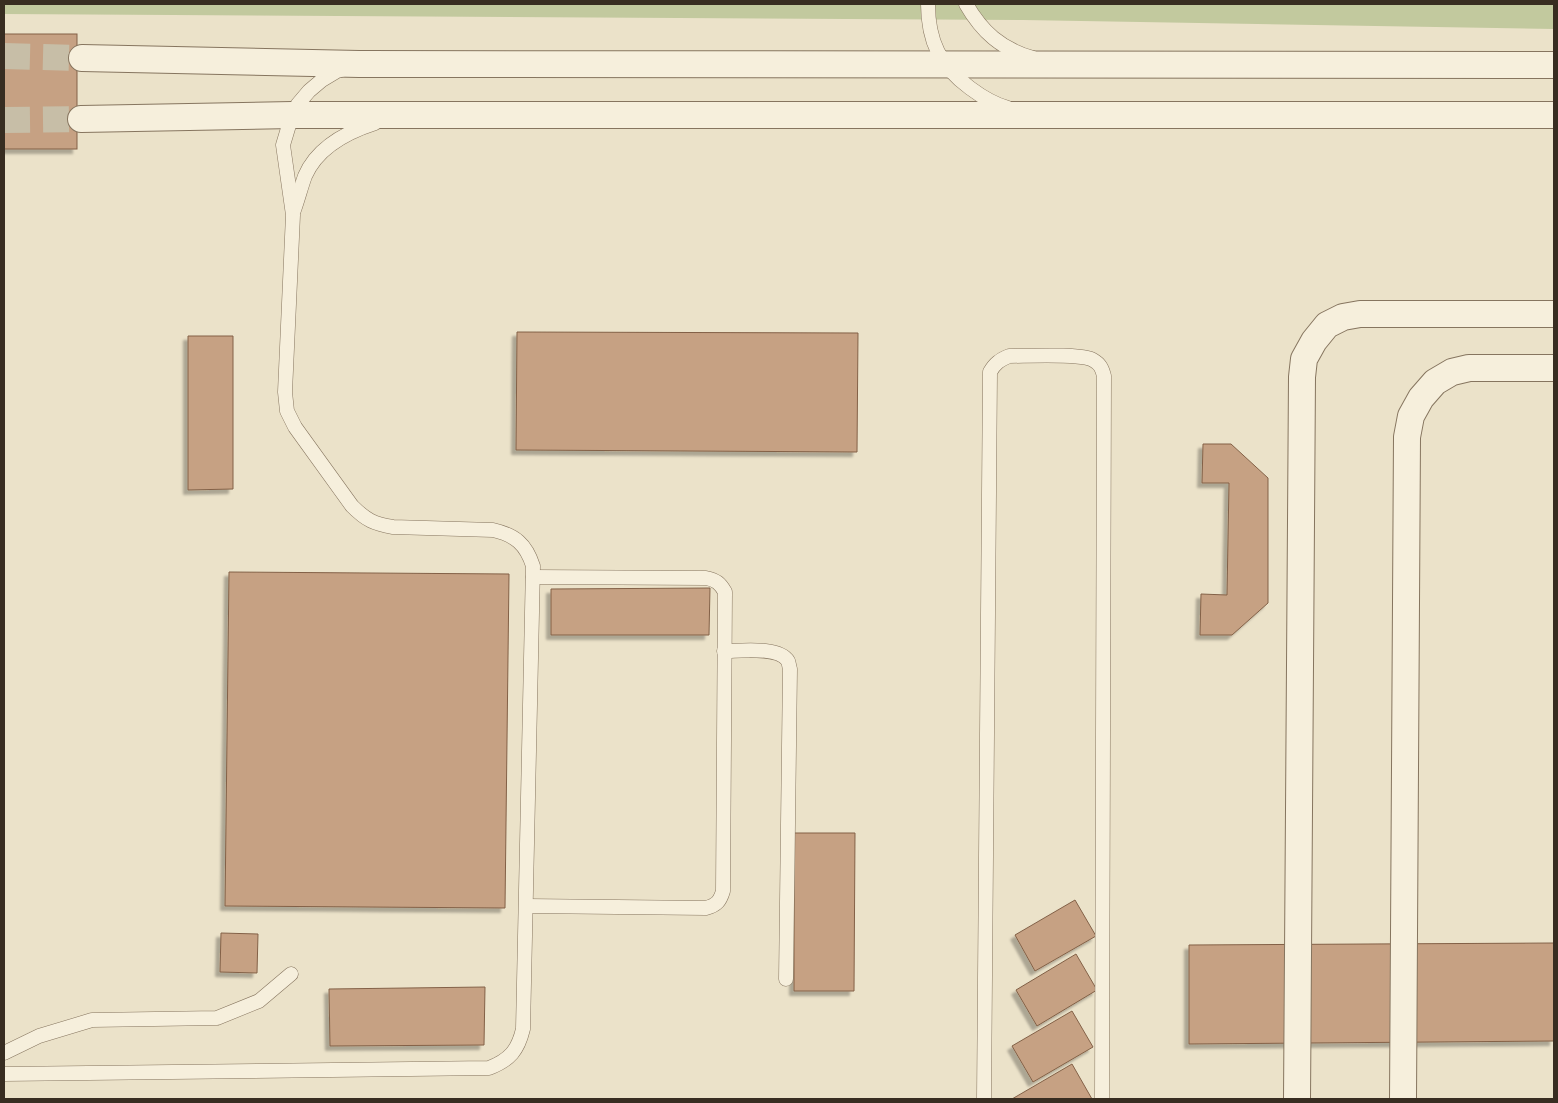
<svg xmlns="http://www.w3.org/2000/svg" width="1558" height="1103" font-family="Lora,serif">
<defs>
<filter id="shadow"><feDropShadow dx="-4.5" dy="4.5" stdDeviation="1" flood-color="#0004"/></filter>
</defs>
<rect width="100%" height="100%" fill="#ebe2c9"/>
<!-- green -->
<path fill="#c2c99e" d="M4,4H1554V29L1023,20L4,14Z"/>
<!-- building -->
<g fill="#c6a183" stroke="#836147" filter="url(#shadow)">
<rect x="4" y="34" width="73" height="115"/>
<path d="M517,332L858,333L857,452L516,450Z"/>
<path d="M188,336H233V489L188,490Z"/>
<path d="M1203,444H1231L1268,478V603L1232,635H1200L1201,594L1227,595L1229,483H1202Z"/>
<path d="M229,572L509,574L505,908L225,906Z"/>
<path d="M710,588L709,635H551V589Z"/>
<path d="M794,833H855L854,991H794Z"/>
<path d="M1075,900L1096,936L1035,971L1015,935Z"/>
<path d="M221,933L258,934L257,973L220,972Z"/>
<path d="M1554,943V1041L1189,1044V945Z"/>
<path d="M1076,954L1097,990L1037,1026L1016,990Z"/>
<path d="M485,987L484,1045L330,1046L329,989Z"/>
<path d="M1072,1011L1093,1047L1033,1082L1012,1046Z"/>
<path d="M1072,1064L1092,1099H1012Z"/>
</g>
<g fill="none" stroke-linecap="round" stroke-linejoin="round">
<!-- minor-tunnel -->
<g stroke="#c7bea7" stroke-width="26" stroke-dasharray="26 13" stroke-linecap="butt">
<path d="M4,56L82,58"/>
<path d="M4,120L81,119"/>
</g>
<defs>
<g id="service">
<path d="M928,4C928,41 940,66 970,88C982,97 993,104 1008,108"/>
<path d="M966,4C982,32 1001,49 1033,58"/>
<path d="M294,210C298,199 301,187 305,176C317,148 347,132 375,123"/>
<path d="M724,651C740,651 779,646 788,661C789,663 789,666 790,669L786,979"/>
<path d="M527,906L706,908C717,905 720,901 723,891L725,592C720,583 716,580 706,578L533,577"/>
<path d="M4,1053L39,1036L92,1020L217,1018L259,1001L291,974"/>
<path d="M4,1074L489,1068C510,1060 518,1050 523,1029L533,566C526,544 515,535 493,530L393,527C374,524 366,520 352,506L295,427L287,411L285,392L293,215L283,145L292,115L298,104L309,91L322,80L337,71L344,69"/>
<path d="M984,1099L990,372C995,363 1000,360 1009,356C1027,356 1081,353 1093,360C1100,364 1102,368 1104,376L1102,1099"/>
</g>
<g id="minor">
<path d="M82,58L359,64L1554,65"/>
<path d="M81,119L292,115H1554"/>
<path d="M1297,1099L1302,377L1304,359L1314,341L1327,325L1343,317L1360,314H1554"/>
<path d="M1403,1099L1407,437L1411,416L1421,398L1435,382L1452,372L1469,368H1554"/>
</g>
</defs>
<!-- service casing -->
<use href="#service" stroke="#86755f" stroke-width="15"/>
<!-- minor casing -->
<use href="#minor" stroke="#86755f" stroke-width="28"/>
<!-- service -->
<use href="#service" stroke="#f6efdc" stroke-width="14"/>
<!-- minor -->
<use href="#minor" stroke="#f6efdc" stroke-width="26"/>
</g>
<!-- border -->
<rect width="1558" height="1103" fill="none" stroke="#382d21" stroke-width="10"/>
</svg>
